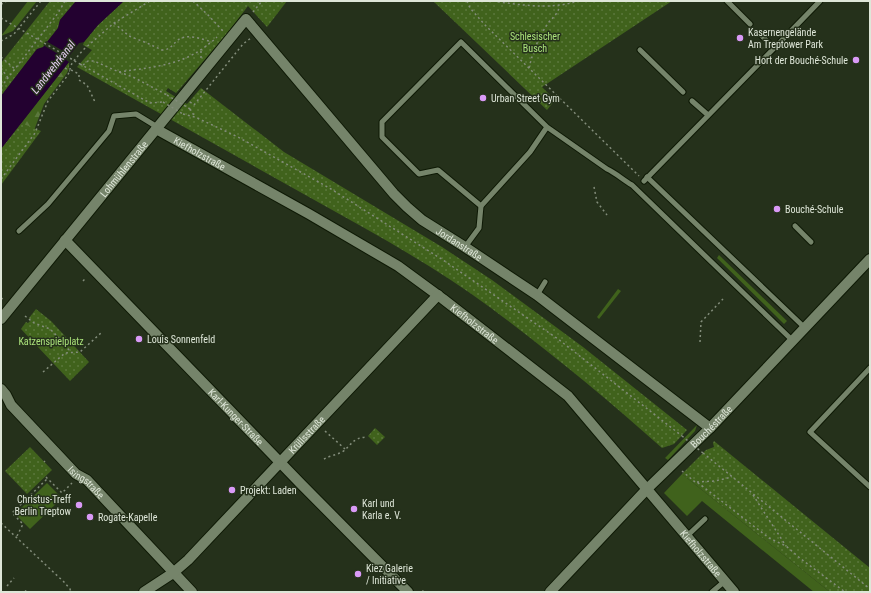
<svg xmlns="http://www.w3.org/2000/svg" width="871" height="593" font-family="'Roboto Condensed',sans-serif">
<defs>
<pattern id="forest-firs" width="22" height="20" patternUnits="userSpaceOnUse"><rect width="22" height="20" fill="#40621c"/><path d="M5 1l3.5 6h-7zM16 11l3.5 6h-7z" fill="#5b783c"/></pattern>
<pattern id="park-dots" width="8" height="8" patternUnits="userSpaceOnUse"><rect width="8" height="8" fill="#40621c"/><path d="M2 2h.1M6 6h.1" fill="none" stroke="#5b783c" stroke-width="1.8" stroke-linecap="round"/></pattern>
</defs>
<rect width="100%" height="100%" fill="#25311b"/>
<!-- grass -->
<g fill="#40621c">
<path d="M28,1H37L13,31L1,36Z"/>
<path d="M719,255L787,321L784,324L717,258Z"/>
<path d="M618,289L621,291L599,319L597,317Z"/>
<path d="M697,425L695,431L668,460L665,458Z"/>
<path d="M682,474L830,592H814L702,501L687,516L664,493Z"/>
<path d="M47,483L62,498L30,529L15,514Z"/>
</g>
<!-- forest -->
<path fill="url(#forest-firs)" d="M69,62V68L67,73L44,104L33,133L1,149Z"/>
<!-- park -->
<g fill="url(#park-dots)">
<path d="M50,1H76L60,20L58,28L43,48L37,49L1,96V63Z"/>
<path d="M124,1H287L267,27L248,6L225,36L176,93L168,88L166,91L187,104L201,88L284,152L442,247L492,280L583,347L687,430L674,444L662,448C607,399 550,352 491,308C452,279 410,254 368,230L77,67L92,50L83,45L84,42L98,25Z"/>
<path d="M433,1H672L542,87L555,100L547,110Z"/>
<path d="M21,123L41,131L1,185V149Z"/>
<path d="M36,309L51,321L89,362L70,381L21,329L26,322L28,323L31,320L29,318Z"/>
<path d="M375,428L385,437L377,445L368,436Z"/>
<path d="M714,441L870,568V592H830L682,474L706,450L714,447L713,443Z"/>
<path d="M30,447L52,470L27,494L5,471Z"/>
</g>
<!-- water -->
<path fill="#230130" d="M76,1H124L98,25L84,42L79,43L66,60L69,62L1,149V96L37,49L43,47L58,28L60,20Z"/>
<!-- pier -->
<path fill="#25311b" d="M46,41L72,56L69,60L70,61L43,45Z"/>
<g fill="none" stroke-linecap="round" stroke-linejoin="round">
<defs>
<g id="lane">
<path d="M727,1L750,24"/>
<path d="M791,31L820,1"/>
<path d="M759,33L774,48"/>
<path d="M640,50L683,92"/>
<path d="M692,101L708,115"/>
<path d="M547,127L461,42L382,122V137L419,174L438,170L481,206L530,152L547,127L607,169C616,173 623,180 632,185L792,340"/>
<path d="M647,177L805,328"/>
<path d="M644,181L788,34"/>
<path d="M795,226L811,242"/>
<path d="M19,231L48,204L109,131L114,116L136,114L154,125L156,129"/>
<path d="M465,247L479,228L481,206"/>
<path d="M537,295L545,282"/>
<path d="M870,368L810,432L870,487"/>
<path d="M687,536L705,519"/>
<path d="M712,592L725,581"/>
</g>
<g id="street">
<path id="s1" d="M156,129L309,214L398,266L443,299L568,396L734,592"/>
<path id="s2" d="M65,240L301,484L408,592"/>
<path id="s3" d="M1,319L246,19L394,194L407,207L422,220L465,247L537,295L710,428"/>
<path id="s4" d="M1,389L6,395L11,405L76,474L87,480L192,592"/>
<path id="s5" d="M144,592L173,573L188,560L438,295"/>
<path id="s6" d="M550,592L646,490L710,428L870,259"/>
</g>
</defs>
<!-- lane casing -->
<use href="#lane" stroke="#0e1905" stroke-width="7"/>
<!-- street casing -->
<use href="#street" stroke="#0e1905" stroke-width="12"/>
<!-- path -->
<g stroke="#838d7b" stroke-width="1.5" stroke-dasharray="2 3" stroke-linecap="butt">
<path d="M193,1L208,15L223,31"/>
<path d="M467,1L470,8L484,24L639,176"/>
<path d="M493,1C521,5 551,10 578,1"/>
<path d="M1,4L5,3L6,1"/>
<path d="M253,12L262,1"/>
<path d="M114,23L129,36L147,43L162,50C170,50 172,45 178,40C187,33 202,39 212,42"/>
<path d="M1,41L14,34L41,1"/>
<path d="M201,51V58"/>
<path d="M1,57L15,69"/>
<path d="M80,64L150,103L163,102"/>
<path d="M83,65L88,61H94L119,72L133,77L167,95"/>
<path d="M1,68L8,78"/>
<path d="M65,68L70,71"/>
<path d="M529,68C533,51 539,36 549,22C553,17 559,13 559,6"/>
<path d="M71,70L79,74V80L87,85L95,102"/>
<path d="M119,72C158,66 186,66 217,37"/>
<path d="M1,87L58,13L65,1"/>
<path d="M190,102L194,105L243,44L251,38"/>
<path d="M190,109L195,117"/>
<path d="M183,114L195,117L238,137L331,189L443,260L558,339L682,436"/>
<path d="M1,179L35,133L48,101L68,75L72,63L83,50L114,23L150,1"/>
<path d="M594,187L597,202L607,215"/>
<path d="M83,281L86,278"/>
<path d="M1,298L3,299"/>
<path d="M25,316L34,323L50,329L65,344L70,352"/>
<path d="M700,342L701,322L723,299"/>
<path d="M43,372L65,353L80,352L101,333"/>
<path d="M325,431L345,449"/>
<path d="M703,453L870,589"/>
<path d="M324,459C329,456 336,455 342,452C351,446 352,438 366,437"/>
<path d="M44,462L45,461"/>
<path d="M682,471L695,482H697L769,538L786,546L801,559L845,592"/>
<path d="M46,477L62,493L72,483"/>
<path d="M697,482L715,481L732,477"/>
<path d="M753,495L786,546"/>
<path d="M1,523L64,582L70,589L71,592"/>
<path d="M17,536L23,524L12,513L47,479"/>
<path d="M7,586L14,578"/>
<path d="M25,592L26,590"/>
<path d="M422,592L424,590"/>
</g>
<!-- lane -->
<use href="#lane" stroke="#75846a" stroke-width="5"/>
<!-- street -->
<use href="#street" stroke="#75846a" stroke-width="10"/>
<!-- path-bridge -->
<g stroke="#838d7b" stroke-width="1.5" stroke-dasharray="2 3" stroke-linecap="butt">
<path d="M1,18L80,64"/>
<path d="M167,95L190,109"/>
<path d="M163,102L183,114"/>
<path d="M682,436L703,453"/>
</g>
</g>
<!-- markers -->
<g fill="#da9af7" stroke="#25311b" stroke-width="1.5">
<circle cx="740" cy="38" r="4"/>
<circle cx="856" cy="60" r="4"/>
<circle cx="483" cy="98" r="4"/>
<circle cx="777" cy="209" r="4"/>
<circle cx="139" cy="339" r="4"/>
<circle cx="232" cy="490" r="4"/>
<circle cx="79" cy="505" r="4"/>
<circle cx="354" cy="509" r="4"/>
<circle cx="90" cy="517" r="4"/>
<circle cx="358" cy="574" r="4"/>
</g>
<g text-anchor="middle" stroke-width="3" stroke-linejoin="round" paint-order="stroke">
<!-- poi labels -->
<g font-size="10" fill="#dee6d8" stroke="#25311b" text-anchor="start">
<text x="748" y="36">Kasernengelände<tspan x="748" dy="12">Am Treptower Park</tspan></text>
<text x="848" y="64" text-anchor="end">Hort der Bouché-Schule</text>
<text x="491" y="102">Urban Street Gym</text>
<text x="785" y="213">Bouché-Schule</text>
<text x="147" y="343">Louis Sonnenfeld</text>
<text x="240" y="494">Projekt: Laden</text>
<text x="71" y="503" text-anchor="end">Christus-Treff<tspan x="71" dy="12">Berlin Treptow</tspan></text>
<text x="362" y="507">Karl und<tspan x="362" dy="12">Karla e. V.</tspan></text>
<text x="98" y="521">Rogate-Kapelle</text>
<text x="366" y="572">Kiez Galerie<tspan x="366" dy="12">/ Initiative</tspan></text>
</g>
<!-- park labels -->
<g font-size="10" fill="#abe27b" stroke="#25311b">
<text x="535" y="40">Schlesischer<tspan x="535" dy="12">Busch</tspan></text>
<text x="51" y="345">Katzenspielplatz</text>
</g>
<!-- street labels -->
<g font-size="10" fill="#dee6d8" stroke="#25311b">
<text dy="4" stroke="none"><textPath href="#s1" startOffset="50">Kiefholzstraße</textPath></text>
<text dy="4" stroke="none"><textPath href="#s3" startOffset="194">Lohmühlenstraße</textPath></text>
<text dy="4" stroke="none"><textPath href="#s3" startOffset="699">Jordanstraße</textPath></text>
<text dy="4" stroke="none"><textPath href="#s1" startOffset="374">Kiefholzstraße</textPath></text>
<text dy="4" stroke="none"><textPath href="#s2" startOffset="246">Karl-Kunger-Straße</textPath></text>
<text dy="4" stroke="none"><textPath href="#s6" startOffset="231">Bouchéstraße</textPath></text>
<text dy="4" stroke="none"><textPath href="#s5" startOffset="227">Krüllsstraße</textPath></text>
<text dy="4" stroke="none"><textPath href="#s4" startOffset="127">Isingstraße</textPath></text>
<text dy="4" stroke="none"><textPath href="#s1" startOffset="698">Kiefholzstraße</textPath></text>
</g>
<!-- water labels -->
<g font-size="11" font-style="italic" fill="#e9cff5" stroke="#25311b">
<text transform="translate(53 67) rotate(-52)" y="4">Landwehrkanal</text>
</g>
</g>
<!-- border -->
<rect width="871" height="593" fill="none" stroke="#dee6d8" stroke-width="4"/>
</svg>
